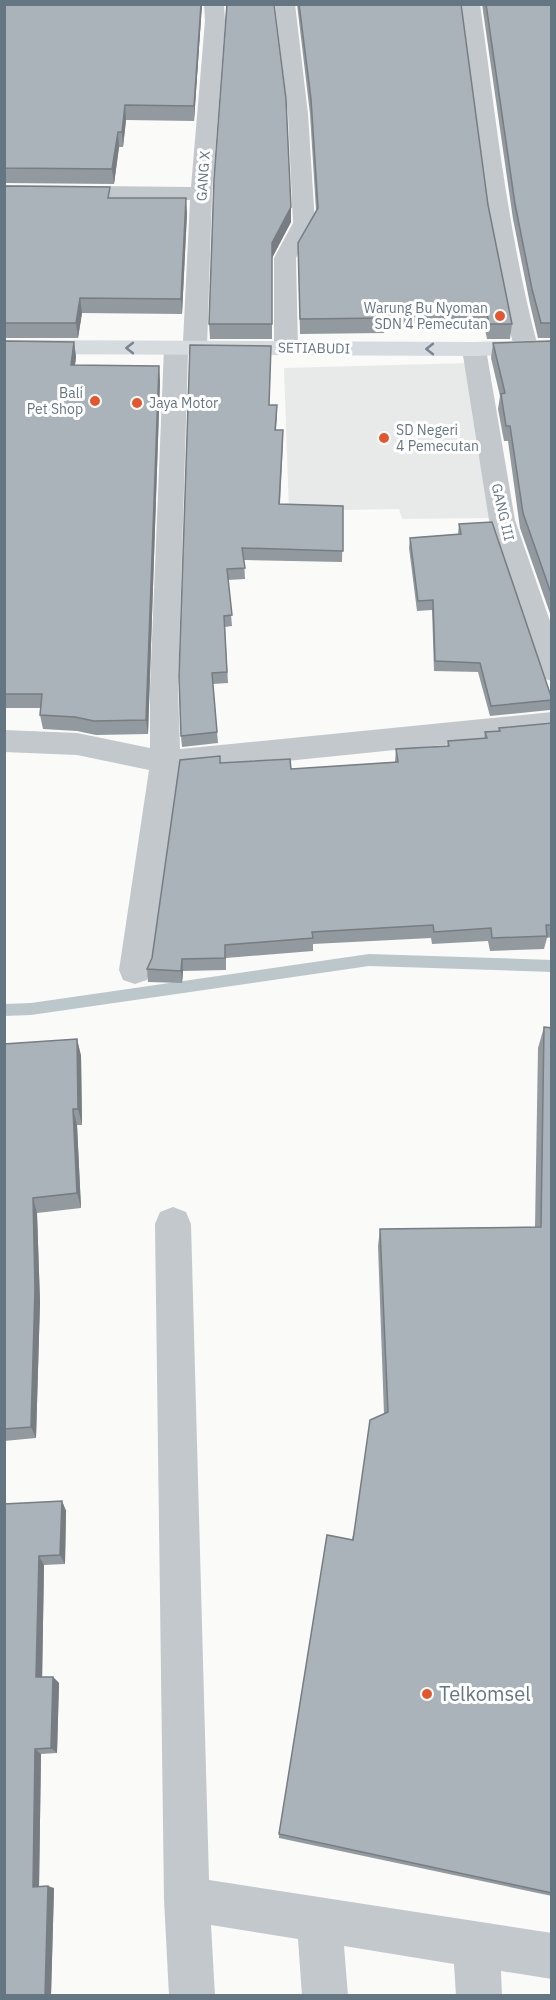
<svg xmlns="http://www.w3.org/2000/svg" width="556" height="2000" font-family="'IBM Plex Sans',sans-serif">
<rect width="100%" height="100%" fill="#fafaf8"/>
<!-- built -->
<path fill="#e8e9e9" d="M469,363L496,518L402,519L399,509L289,511L284,368Z"/>
<g fill="none" stroke-linecap="round" stroke-linejoin="round">
<!-- stream -->
<path fill="#bbc7cb" fill-rule="evenodd" d="M369,954L552,960V972L369,966L31,1015L4,1016V1004L31,1003Z"/>
<!-- minor -->
<g fill="#c3c8cc" fill-rule="evenodd">
<path d="M204,4H224L225,21L212,194L207,348L204,353L195,355L188,354L178,688L180,749L552,712V734L179,772L151,970L147,980L135,984L123,980L119,970L149,770L77,755L4,752V730L77,733L150,748V688L164,348L167,343L176,341L183,342L190,200L4,199V185L191,187L205,21Z"/>
<path d="M275,4H295L308,114L315,223L296,258L298,348L295,353L286,355L277,353L274,348V258L293,223L288,114Z"/>
<path d="M460,4H480C496,119 508,235 538,347L535,352L526,354L517,352L514,347C485,235 475,119 460,4Z"/>
<path d="M474,342L483,344L486,349L515,520L552,627V681L542,678L538,671L489,520L462,349L465,344Z"/>
<path d="M173,1207L186,1212L191,1224L209,1880L552,1933V1979L501,1971L502,1996H456L454,1964L344,1946L348,1996H302L298,1939L211,1925L215,1996H169L164,1899L155,1224L160,1212Z"/>
</g>
<!-- major -->
<path fill="#d6dbdf" fill-rule="evenodd" d="M4,340L474,342L552,340V354L474,356L4,354Z"/>
</g>
<!-- wall -->
<g fill="#929a9f">
<path d="M4,4H202L194,121L126,120L123,147H119L114,184L4,183Z"/>
<path d="M226,4H274L291,222L272,258V339H210L209,324L226,12Z"/>
<path d="M297,4H461L488,205L512,324L510,339H487L485,329H384V333L300,334L298,243L316,210L310,114Z"/>
<path d="M482,4H552V338H538L530,304L513,219Z"/>
<path d="M4,186L111,198L187,213L182,314L82,313L78,338H4Z"/>
<path d="M4,341L74,342L76,357L75,365L160,381L148,734L96,735L77,731L43,729L40,715L41,708H4Z"/>
<path d="M552,341V619L520,528L508,441H504L498,409L500,396L491,358L493,343Z"/>
<path d="M271,357L269,405L277,417L276,430L283,442L280,504L343,506L342,562L244,560L245,579L228,580L232,626L225,627L228,683L213,684L218,743L182,747L181,736Z"/>
<path d="M459,524L552,699L550,710L490,716L478,672L434,671L432,610L417,611L409,548L410,538L458,534Z"/>
<path d="M552,723V937L547,938L544,949L490,951L488,941L432,944L431,938L313,944V951L226,958V970L183,971L182,983L148,982L147,969L152,958L220,763L291,769L395,762L396,749L447,747L448,741L484,739L485,732L498,731L499,728Z"/>
<path d="M544,1027L552,1028V1896L279,1838V1834L352,1539L384,1414L378,1246L380,1229L535,1227L538,1048Z"/>
<path d="M77,1039L81,1056L82,1125H77L81,1208L37,1213L40,1302L36,1438L4,1441V1044Z"/>
<path d="M62,1501L66,1511L65,1564L44,1565L42,1677H53L59,1683L57,1753L41,1754L39,1887L54,1888L51,1995H4V1504Z"/>
</g>
<!-- shaded-wall -->
<g fill="#777d82">
<path d="M201,4H202L194,121V106Z"/>
<path d="M125,105L126,120L123,147L122,132Z"/>
<path d="M118,132L119,147L114,184L112,169Z"/>
<path d="M186,198L187,213L182,314L181,299Z"/>
<path d="M291,207V222L272,258V339V243Z"/>
<path d="M80,298L82,313L78,338L76,323Z"/>
<path d="M74,342L76,357L73,380L71,365Z"/>
<path d="M159,366L160,381L148,734L146,720Z"/>
<path d="M182,959L183,971L182,983L181,971Z"/>
<path d="M77,1039L81,1056L82,1125L78,1109Z"/>
<path d="M73,1109L77,1125L81,1208L77,1193Z"/>
<path d="M33,1198L37,1213L40,1302L36,1438L31,1427Z"/>
<path d="M62,1501L66,1511L65,1564L60,1555Z"/>
<path d="M39,1556L44,1565L42,1684L36,1677Z"/>
<path d="M53,1677L59,1683L57,1753L51,1748Z"/>
<path d="M35,1749L41,1754L39,1888L33,1887Z"/>
<path d="M48,1886L54,1888L51,1995H45Z"/>
</g>
<!-- building -->
<g fill="#aab3b9" stroke="#777d82" stroke-width="1.5">
<path d="M4,4H201L194,106L125,105L122,132H118L112,169L4,168Z"/>
<path d="M227,4H274L286,99L291,207L272,243V324H209L214,179Z"/>
<path d="M299,4H461L488,205L512,324H489L487,314H384L385,318L300,319L298,243L318,208L311,99Z"/>
<path d="M486,4H552V323H541L532,289L515,204Z"/>
<path d="M4,186L110,187L108,198H186L181,299L80,298L76,323H4Z"/>
<path d="M4,341L74,342L71,365L159,366L146,720L94,721L75,717L40,715L42,694H4Z"/>
<path d="M552,341V596L523,513L510,426H506L501,394L505,393L493,343Z"/>
<path d="M190,345L271,346L269,405H277L275,430H283L279,504L343,506V551L242,548L245,568L227,569L232,615L224,616L227,672L212,673L217,732L181,736L179,677Z"/>
<path d="M492,522L552,699V700L491,706L480,663L435,661L433,600L418,601L410,538L461,534L459,524Z"/>
<path d="M552,723V925H546L547,936L492,938L491,928L434,932L433,925L312,932L313,938L225,945V958L182,959L181,971L147,969L152,958L180,760L220,756V763L290,759L291,769L398,762L396,749L449,746L448,741L487,738L485,732L500,731L499,728Z"/>
<path d="M544,1027L552,1028V1893L279,1834L327,1535L353,1540L370,1420L388,1412L380,1229L541,1227Z"/>
<path d="M77,1039L78,1109H73L77,1193L33,1198L35,1288L31,1427L4,1429V1044Z"/>
<path d="M62,1501L60,1555L39,1556L36,1677H53L51,1748L35,1749L33,1887L48,1886L45,1995H4V1504Z"/>
</g>
<!-- one-way arrows -->
<defs><path id="oneway-chevron" d="M-2-3.5L2.5 0L-2 3.5" fill="none" stroke-width="1.6" stroke-linecap="round" stroke-linejoin="round" transform="scale(1.5)"/></defs>
<g stroke="#768591">
<use href="#oneway-chevron" transform="translate(130 348) rotate(-180)"/>
<use href="#oneway-chevron" transform="translate(430 349) rotate(-180)"/>
</g>
<!-- markers -->
<g fill="#e4572e" stroke="#fff" stroke-width="2">
<circle cx="500" cy="316" r="6"/>
<circle cx="95" cy="401" r="6"/>
<circle cx="137" cy="403" r="6"/>
<circle cx="384" cy="438" r="6"/>
<circle cx="427" cy="1694" r="6"/>
</g>
<g text-anchor="middle" stroke-width="6" stroke-linejoin="round" paint-order="stroke">
<!-- far-street labels -->
<g font-size="14" fill="#657683" stroke="#fff">
<text transform="translate(203 176) rotate(-86)" y="5">GANG X</text>
<text transform="translate(314 348) rotate(1)" y="5">SETIABUDI</text>
<text transform="translate(503 512) rotate(77)" y="5">GANG III</text>
</g>
<!-- far-poi labels -->
<g font-size="14" fill="#657683" stroke="#fff" text-anchor="end">
<text x="488" y="313">Warung Bu Nyoman<tspan x="488" dy="16">SDN 4 Pemecutan</tspan></text>
<text x="83" y="398">Bali<tspan x="83" dy="16">Pet Shop</tspan></text>
<text x="149" y="408" text-anchor="start">Jaya Motor</text>
<text x="396" y="435" text-anchor="start">SD Negeri<tspan x="396" dy="16">4 Pemecutan</tspan></text>
</g>
<!-- near-poi labels -->
<g font-size="20" fill="#657683" stroke="#fff" text-anchor="start">
<text x="439" y="1701">Telkomsel</text>
</g>
</g>
<!-- border -->
<rect width="556" height="2000" fill="none" stroke="#657683" stroke-width="12"/>
</svg>
